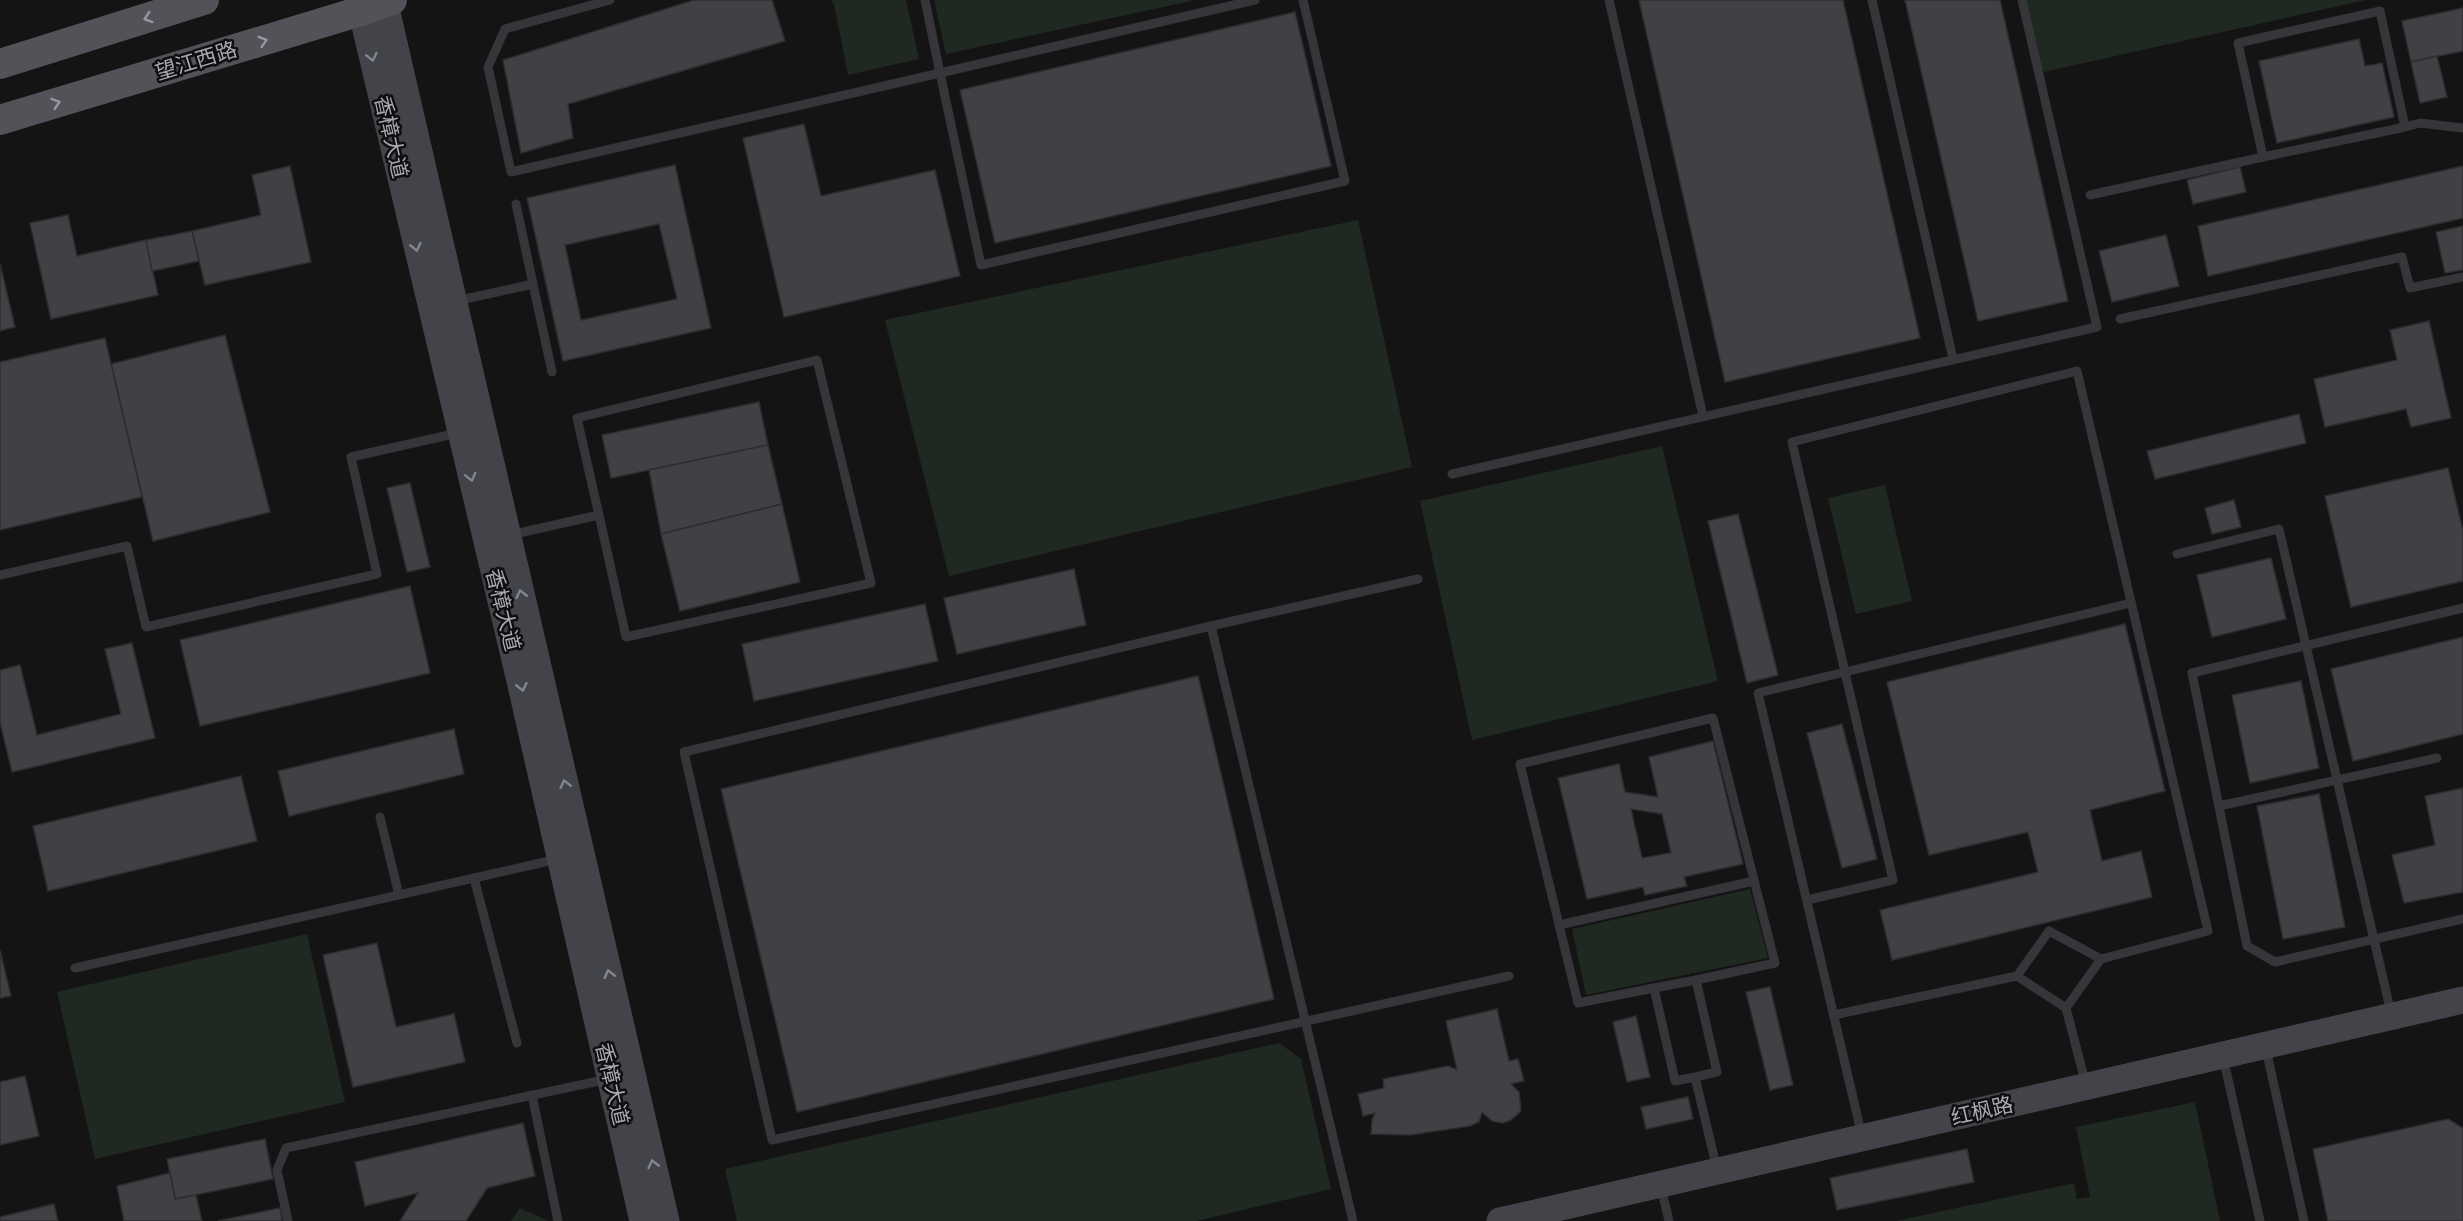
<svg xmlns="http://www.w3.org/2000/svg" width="2463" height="1221" font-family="'Alegreya Sans','Noto Sans SC',sans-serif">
<rect width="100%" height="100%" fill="#141415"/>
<!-- green -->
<g fill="#202822">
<path d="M831,0H906L919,59L848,75L834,4Z"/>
<path d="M934,0H1190L1191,1L946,54Z"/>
<path d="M2022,0H2366L2039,73Z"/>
<path d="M1358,220L1412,467L949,576L885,320Z"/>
<path d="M1662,446L1718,681L1472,740L1420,501Z"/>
<path d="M1885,485L1912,601L1856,614L1828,498Z"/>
<path d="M1750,889L1768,958L1586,995L1572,929Z"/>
<path d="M307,934L345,1102L95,1159L57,992Z"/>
<path d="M1279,1043L1301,1059L1331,1189L1196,1221H737L725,1169Z"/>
<path d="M2195,1102L2220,1221H1896L2074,1183L2077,1199L2090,1197L2076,1127Z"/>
<path d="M520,1208L548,1221H511Z"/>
</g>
<!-- building -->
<g fill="#414145" stroke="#2e2e31" stroke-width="1.5" fill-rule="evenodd">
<path d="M694,0H772L785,41L568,104L573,138L521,153L503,60Z"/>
<path d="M1639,0H1843L1920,338L1725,382Z"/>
<path d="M1905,0H2000L2068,301L1978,321Z"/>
<path d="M2463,8V51L2411,62L2402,21Z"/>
<path d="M1295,12L1331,166L995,243L960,90Z"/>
<path d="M2359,39L2365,66L2382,63L2394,117L2277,143L2259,61Z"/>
<path d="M2437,56L2447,97L2420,103L2411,62Z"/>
<path d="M804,124L821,196L935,170L960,276L784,317L743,138Z"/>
<path d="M675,165L711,328L563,361L527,198ZM659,224L677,299L581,320L565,245Z"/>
<path d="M290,166L311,262L205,285L192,231L261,215L252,175Z"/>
<path d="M2463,166V218L2208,276L2198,226Z"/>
<path d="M2240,167L2246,192L2193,204L2187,180Z"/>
<path d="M68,215L77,256L146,240L158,295L51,319L30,223Z"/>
<path d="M2463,226V270L2445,273L2436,232Z"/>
<path d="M192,231L199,261L152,271L146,240Z"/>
<path d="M2166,235L2179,286L2112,302L2099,251Z"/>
<path d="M0,264L15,327L0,331Z"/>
<path d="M2429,321L2451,418L2411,427L2406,409L2325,427L2314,379L2397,360L2390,330Z"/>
<path d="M225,335L270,512L153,541L111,364Z"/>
<path d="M105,338L142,497L0,530V362Z"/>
<path d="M759,402L768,445L611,478L602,435Z"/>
<path d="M2299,414L2306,443L2155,479L2147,451Z"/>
<path d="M768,445L782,504L661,534L649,470Z"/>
<path d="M2448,468L2463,531V581L2351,607L2325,496Z"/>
<path d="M410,483L430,567L407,572L387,488Z"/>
<path d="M2234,500L2241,527L2212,534L2205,508Z"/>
<path d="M782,504L800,582L680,611L661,534Z"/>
<path d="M1738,514L1778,675L1747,683L1708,521Z"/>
<path d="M2271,558L2286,619L2212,637L2197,575Z"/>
<path d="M1074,569L1086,625L957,654L944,598Z"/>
<path d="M410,586L430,673L200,726L180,640Z"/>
<path d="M925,604L938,661L754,701L742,644Z"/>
<path d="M2125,624L2165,791L2090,810L2102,861L2141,851L2152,897L1892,960L1880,910L2038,872L2028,832L1929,855L1887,682Z"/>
<path d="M2463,637V734L2353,761L2331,669Z"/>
<path d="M132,643L155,738L12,772L0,722V670L20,665L37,735L121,714L105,649Z"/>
<path d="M1198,676L1274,999L797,1112L721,789Z"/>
<path d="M2301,681L2319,768L2250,783L2232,695Z"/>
<path d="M1842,724L1877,859L1842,868L1807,733Z"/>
<path d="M454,729L464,774L289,816L278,771Z"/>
<path d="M1713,741L1743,864L1684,877L1687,886L1645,895L1643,887L1587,899L1558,778L1619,764L1625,792L1658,797L1649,757ZM1631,809L1662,814L1671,853L1642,858Z"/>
<path d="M241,776L257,841L48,891L33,826Z"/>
<path d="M2463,788V892L2404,903L2392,855L2435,845L2425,796Z"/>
<path d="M2319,794L2345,927L2283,939L2257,806Z"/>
<path d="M377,943L396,1027L454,1014L465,1062L353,1087L323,955Z"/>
<path d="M0,950L11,996L0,998Z"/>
<path d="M1770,987L1793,1085L1770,1090L1746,992Z"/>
<path d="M1497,1009L1509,1061L1518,1059L1524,1081L1511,1084L1519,1092L1521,1111L1511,1120L1503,1123L1492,1121L1482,1112L1479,1122L1470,1126L1410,1135L1371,1134L1372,1120L1375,1113L1363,1116L1358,1094L1384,1088L1383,1079L1448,1066L1457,1070L1446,1021Z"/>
<path d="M1636,1016L1650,1077L1627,1082L1613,1022Z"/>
<path d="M25,1076L39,1136L0,1145V1082Z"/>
<path d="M1688,1097L1693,1119L1646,1129L1641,1107Z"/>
<path d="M2448,1119L2463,1128V1221H2328L2313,1149Z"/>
<path d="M523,1123L535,1176L487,1188L466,1221H400L418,1193L365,1206L355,1162Z"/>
<path d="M265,1139L273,1179L175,1199L167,1159Z"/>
<path d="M1967,1149L1974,1182L1837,1210L1830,1178Z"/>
<path d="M170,1173L175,1199L196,1195L202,1221H124L117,1186Z"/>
<path d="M54,1204L58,1221H0V1217Z"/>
<path d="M280,1208L282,1221H218Z"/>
</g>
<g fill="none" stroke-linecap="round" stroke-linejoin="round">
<!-- lane -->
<g stroke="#35353a" stroke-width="9">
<path d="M610,0L505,29L488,67L511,172L940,73L925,0"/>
<path d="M1255,0L940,73L981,265L1345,181L1303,0"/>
<path d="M1609,0L1703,416"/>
<path d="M1872,0L1953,359"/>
<path d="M2405,127L2380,11L2238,43L2263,157L2405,127L2420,123L2463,128"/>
<path d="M2090,195L2263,157"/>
<path d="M533,284L552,372"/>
<path d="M456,301L533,284L516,204"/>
<path d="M2120,319L2402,257L2410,288L2463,277"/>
<path d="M1452,474L2097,327L2022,0"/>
<path d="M510,535L599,515L626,637L871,583L817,360L577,418L599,515"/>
<path d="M2177,554L2279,529L2391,1013"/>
<path d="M0,575L127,546L146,627L377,574L351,457L458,433"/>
<path d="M2463,608L2192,673L2247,946L2275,962L2463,919"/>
<path d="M1211,626L1418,579"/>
<path d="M2219,806L2437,758"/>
<path d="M380,817L399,895"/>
<path d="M474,878L517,1043"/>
<path d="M1807,900L1893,880L1845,672L2131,603"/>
<path d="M1559,925L1754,881"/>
<path d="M75,968L558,859"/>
<path d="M2017,976L2066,1008"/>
<path d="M1654,988L1696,980"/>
<path d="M1834,1015L2017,976L2049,931L2101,959"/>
<path d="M2266,1049L2304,1221"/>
<path d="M2223,1057L2260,1221"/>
<path d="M1695,1077L1717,1072L1696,980L1775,963L1713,718L1520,764L1578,1003L1654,988L1675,1081L1695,1077L1717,1169"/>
<path d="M532,1095L558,1221"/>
<path d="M1862,1136L1758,693L1845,672L1792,442L2077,371L2208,931L2101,959L2066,1008L2086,1085"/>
<path d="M1661,1187L1669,1221"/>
<path d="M288,1221L277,1170L286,1148L608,1079"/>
<path d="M1353,1221L1211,626L684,752L772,1140L1509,976"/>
</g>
<!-- secondary -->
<g stroke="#43444a" stroke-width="27">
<path d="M359,0L520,681L643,1221"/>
<path d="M384,0L666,1221"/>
<path d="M1500,1221L2463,1000"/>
</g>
<!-- primary -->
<g stroke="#525258" stroke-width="30">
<path d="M0,64L204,0"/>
<path d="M0,120L361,11L392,0"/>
</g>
</g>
<!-- one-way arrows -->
<defs><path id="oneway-chevron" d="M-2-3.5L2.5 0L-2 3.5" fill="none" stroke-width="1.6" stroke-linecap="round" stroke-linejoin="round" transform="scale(1.5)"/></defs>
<g stroke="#9698a2">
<use href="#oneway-chevron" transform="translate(148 18) rotate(162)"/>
<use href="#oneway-chevron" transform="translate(263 41) rotate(-17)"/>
<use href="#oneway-chevron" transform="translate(56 103) rotate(-17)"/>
</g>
<g stroke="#84868f">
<use href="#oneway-chevron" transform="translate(372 57) rotate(77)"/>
<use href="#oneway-chevron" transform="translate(416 247) rotate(77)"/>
<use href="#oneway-chevron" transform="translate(471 477) rotate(76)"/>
<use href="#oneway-chevron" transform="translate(521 594) rotate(-103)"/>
<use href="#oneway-chevron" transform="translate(522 687) rotate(77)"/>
<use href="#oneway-chevron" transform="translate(565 784) rotate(-103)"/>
<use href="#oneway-chevron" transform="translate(609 974) rotate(-103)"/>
<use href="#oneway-chevron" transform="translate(653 1164) rotate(-103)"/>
</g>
<g text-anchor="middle" stroke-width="5" stroke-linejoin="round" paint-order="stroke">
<!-- street labels -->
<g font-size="21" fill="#a7a9b4" stroke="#0f0f10">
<text transform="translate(196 61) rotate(-17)" y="7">望江西路</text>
<text transform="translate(391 137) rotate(77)" y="7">香樟大道</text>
<text transform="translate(503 610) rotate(76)" y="7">香樟大道</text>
<text transform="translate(612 1084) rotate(77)" y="7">香樟大道</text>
<text transform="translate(1982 1111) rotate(-13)" y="7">红枫路</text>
</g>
</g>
</svg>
